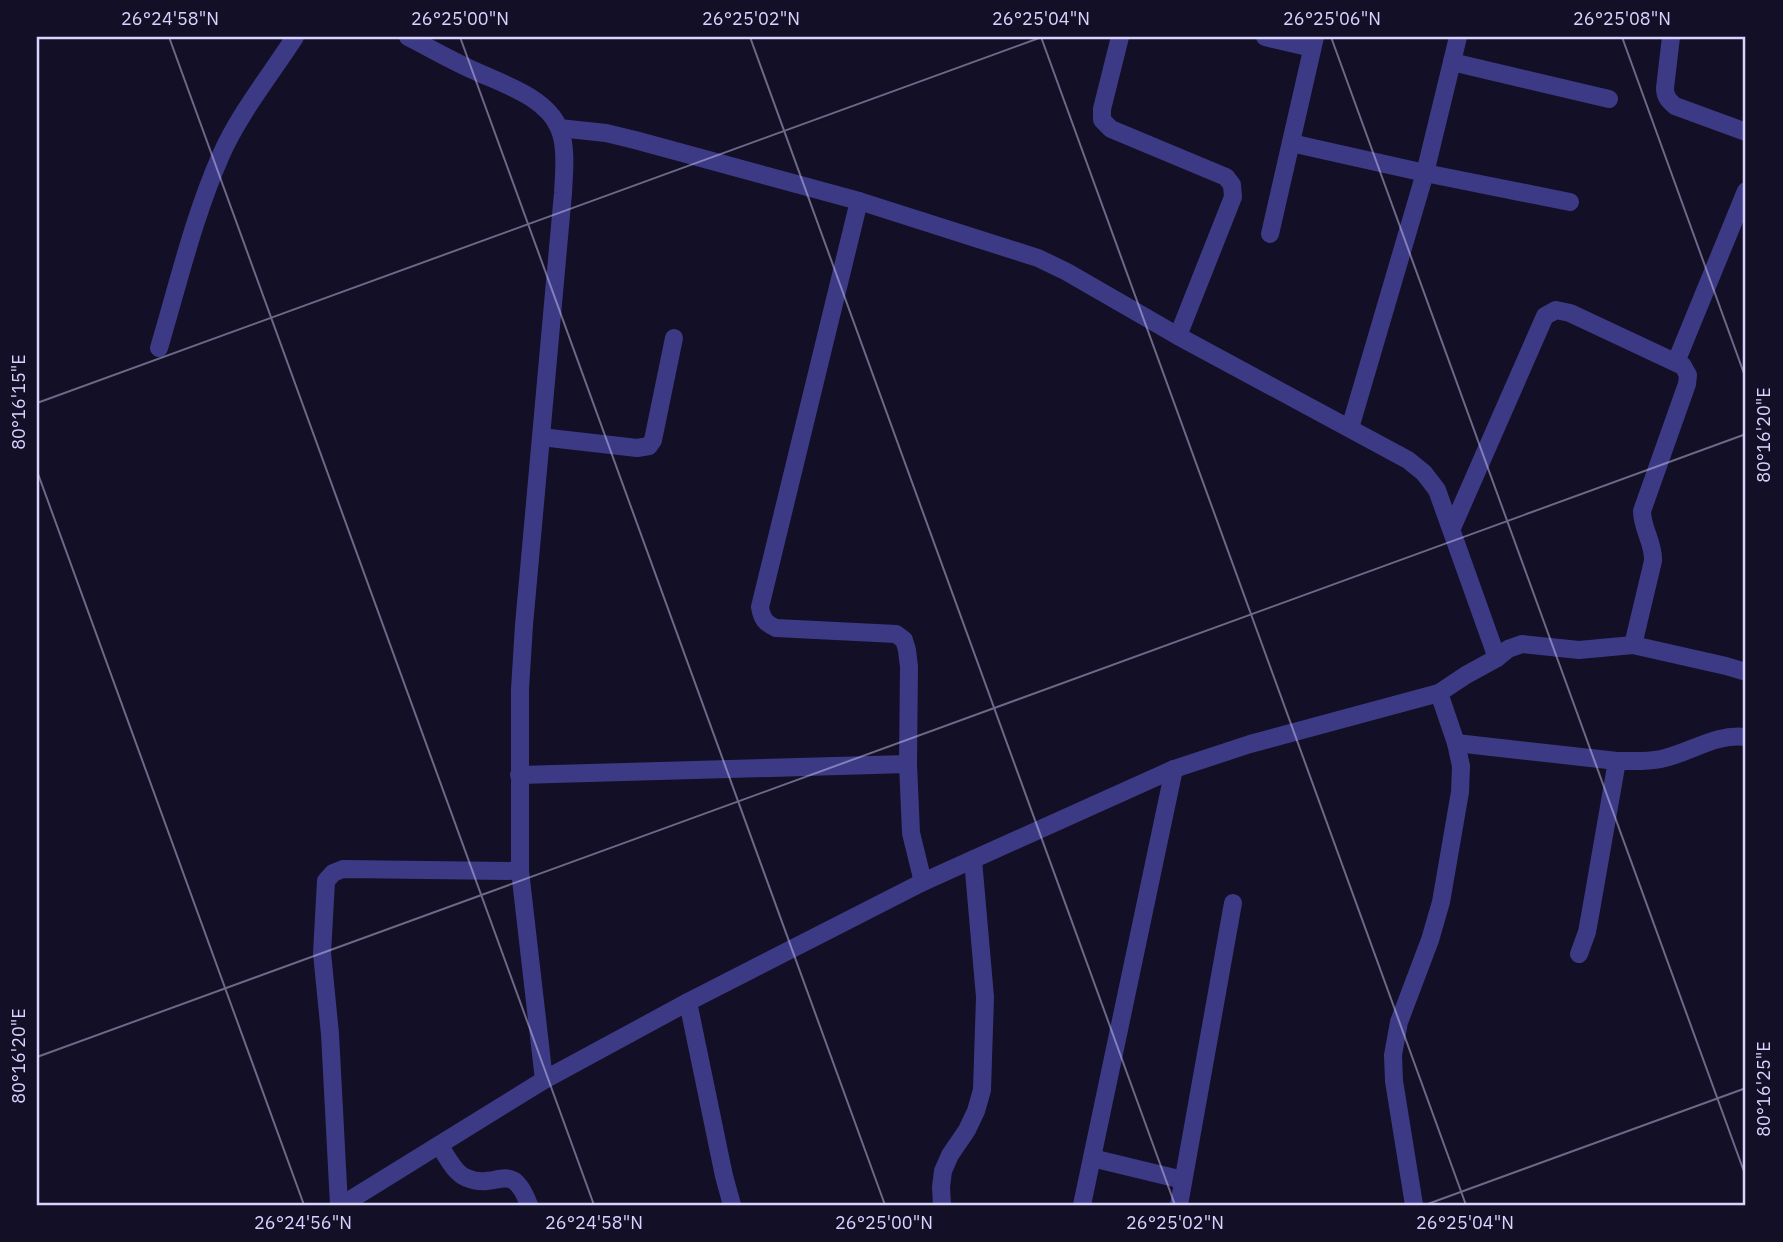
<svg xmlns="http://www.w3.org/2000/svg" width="1783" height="1242" font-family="'IBM Plex Sans',sans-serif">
<rect width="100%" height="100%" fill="#130f26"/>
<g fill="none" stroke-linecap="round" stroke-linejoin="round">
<!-- minor -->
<g stroke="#3d3a85" stroke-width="18">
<path d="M408,37C430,48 452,61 475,71C503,84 546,97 559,128C567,146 564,173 563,193L524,625L520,689V871L544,1080"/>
<path d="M1120,37L1102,109V120L1111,129L1226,177L1232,185L1233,197L1178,336"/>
<path d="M1265,37L1312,48"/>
<path d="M1671,37L1665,88C1665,96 1668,100 1675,106L1746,132"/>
<path d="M1452,62L1609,99"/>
<path d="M559,128L606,133L635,140L859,201L1038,258L1067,272L1178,336L1408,460L1424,473L1437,490L1497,658"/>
<path d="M1291,143L1425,173L1570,202"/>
<path d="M859,201L760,607C762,619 765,623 776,628L896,634L904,640L907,650L909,667L908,764L911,833L923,882"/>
<path d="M1270,234L1315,37"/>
<path d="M159,348C178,284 194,216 221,155C239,114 271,74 295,37"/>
<path d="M1676,362L1746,191"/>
<path d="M1350,428L1425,173L1458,37"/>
<path d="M541,437L637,448L649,446L653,440L674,338"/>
<path d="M1452,528L1545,316L1556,310L1570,313L1683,366L1688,375L1687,384L1642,511C1642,529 1654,543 1653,561L1633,645"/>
<path d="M1456,743L1617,761C1631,761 1647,762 1661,759C1690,753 1716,733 1746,737"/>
<path d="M519,775L908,764"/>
<path d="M1579,954L1587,932L1591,910L1617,761"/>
<path d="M688,1002L724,1176L732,1205"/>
<path d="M439,1145C447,1156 454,1173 467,1178C498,1191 511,1157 529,1205"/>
<path d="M1092,1158L1183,1180"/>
<path d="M339,1205L330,1034L322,953L326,881L333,873L343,869L520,871"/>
<path d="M342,1205L544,1080L688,1002L923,882L1174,769L1250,744L1439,693L1466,675L1497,658L1508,649L1522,644L1579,650L1633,645L1726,666L1746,672"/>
<path d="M942,1205L941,1187L943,1171L950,1155L967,1130L976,1111L982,1090L985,997L973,860"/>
<path d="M1082,1205L1174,769"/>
<path d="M1179,1205L1233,903"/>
<path d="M1414,1205L1394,1081L1393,1055L1399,1022L1430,940L1441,902L1460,792L1461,766L1456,743L1439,693"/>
</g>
</g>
<!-- ticks -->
<path fill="none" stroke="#d9d4ff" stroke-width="2" stroke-opacity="0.45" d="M169,37L594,1205M460,37L885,1205M750,37L1175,1205M1041,37L1466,1205M1331,37L1746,1177M1622,37L1746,379M37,403L1042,37M37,471L304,1205M37,1057L1746,434M1425,1205L1746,1088"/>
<!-- border -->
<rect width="1783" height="1242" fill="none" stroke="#130f26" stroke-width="77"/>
<rect x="38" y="38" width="1706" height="1166" fill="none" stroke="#d9d4ff" stroke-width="2.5"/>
<g font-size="18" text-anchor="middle" fill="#d9d4ff">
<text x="170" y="25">26°24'58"N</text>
<text x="460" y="25">26°25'00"N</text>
<text x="751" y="25">26°25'02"N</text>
<text x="1041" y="25">26°25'04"N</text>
<text x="1332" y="25">26°25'06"N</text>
<text x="1622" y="25">26°25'08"N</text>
<text transform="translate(19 402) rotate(-90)" y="6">80°16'15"E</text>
<text transform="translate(1764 435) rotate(-90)" y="6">80°16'20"E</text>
<text transform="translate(19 1056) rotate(-90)" y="6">80°16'20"E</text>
<text transform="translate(1764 1089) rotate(-90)" y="6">80°16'25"E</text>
<text x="303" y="1229">26°24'56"N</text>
<text x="594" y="1229">26°24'58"N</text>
<text x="884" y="1229">26°25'00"N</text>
<text x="1175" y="1229">26°25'02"N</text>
<text x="1465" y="1229">26°25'04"N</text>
</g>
</svg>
